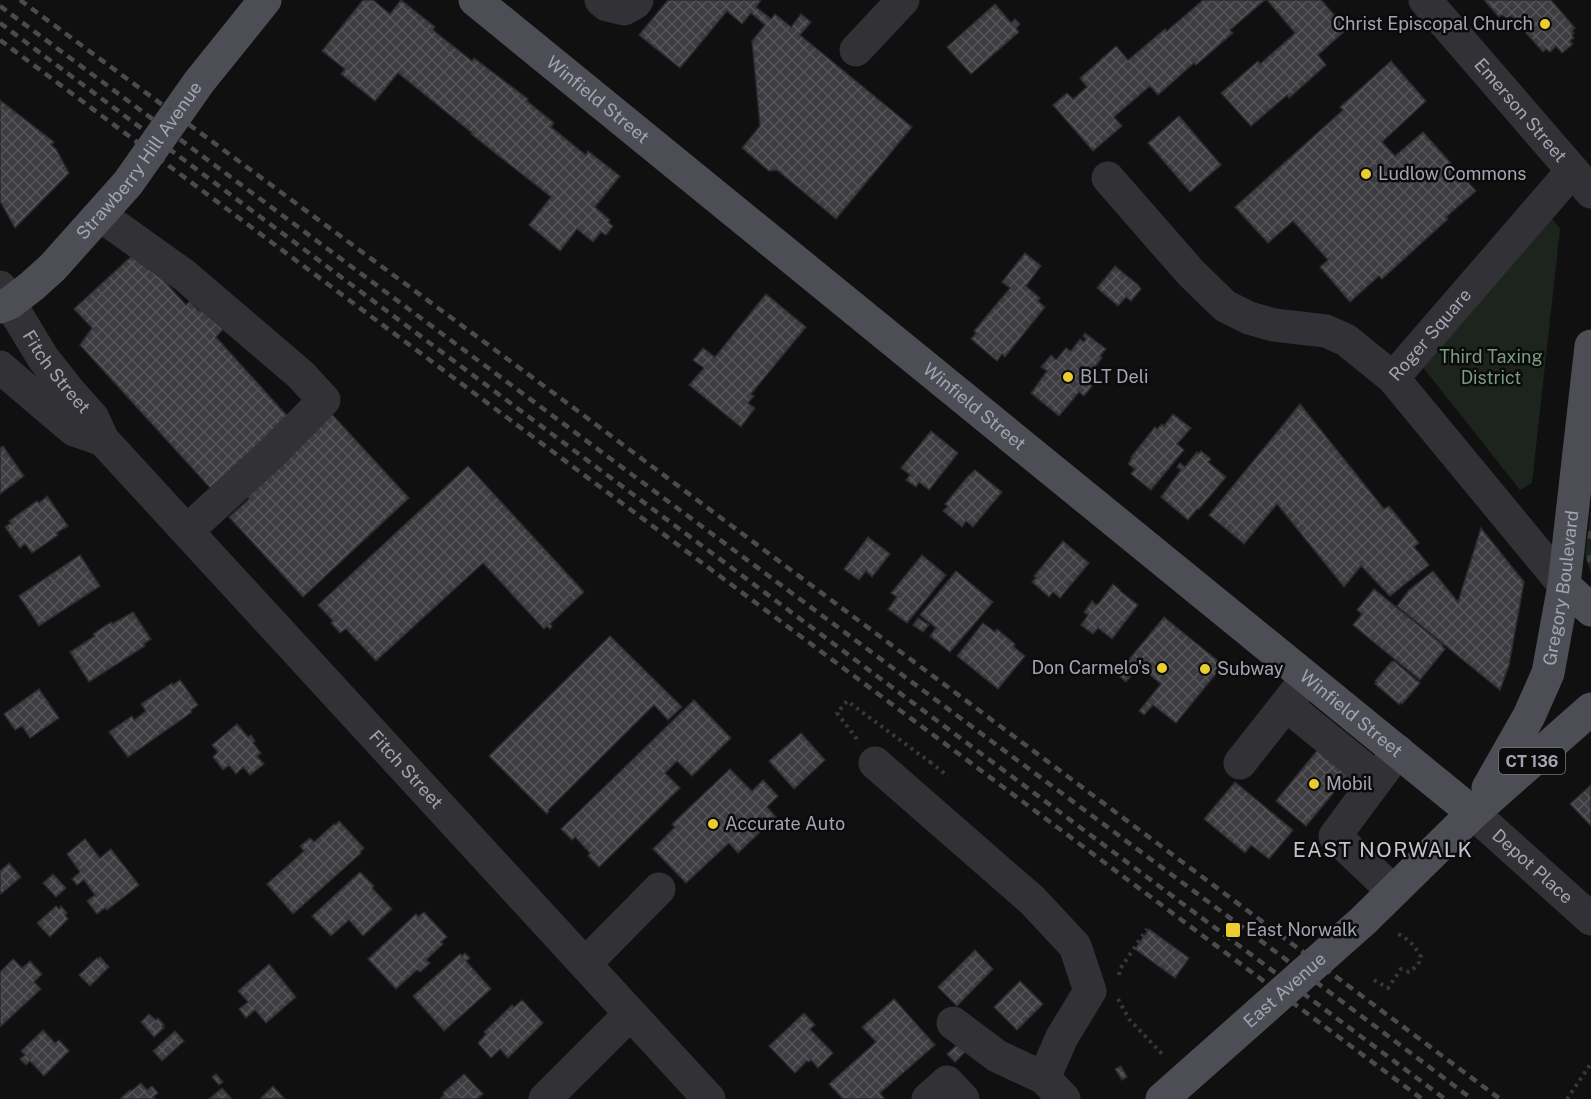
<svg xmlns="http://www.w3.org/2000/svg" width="1591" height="1099" font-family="'Public Sans',sans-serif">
<defs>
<pattern id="cemetery-stones" width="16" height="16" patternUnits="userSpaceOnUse" patternTransform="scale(1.5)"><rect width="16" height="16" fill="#1d241e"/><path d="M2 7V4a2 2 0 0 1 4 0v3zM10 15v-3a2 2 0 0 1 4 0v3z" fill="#3b413c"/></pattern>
<pattern id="building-cross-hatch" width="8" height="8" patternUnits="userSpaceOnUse" patternTransform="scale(1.5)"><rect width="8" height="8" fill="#3d3d41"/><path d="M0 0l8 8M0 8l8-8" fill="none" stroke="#56565a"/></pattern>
</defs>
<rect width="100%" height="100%" fill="#101011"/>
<!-- green -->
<path fill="#1d241e" d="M1550,216L1560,229L1532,483L1520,490L1422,366Z"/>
<!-- cemetery -->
<path fill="url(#cemetery-stones)" d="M1591,510V574L1585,555Z"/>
<!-- building -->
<g fill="url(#building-cross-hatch)" stroke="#2b2a2d" stroke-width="1.5">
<path d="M363,0H373L390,14L401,0L435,27L433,30L472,61L474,58L528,99L527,101L554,123L551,127L586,155L588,151L620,176L595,207L610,220L608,222L613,226L606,235L601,232L593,242L577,229L560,251L529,225L551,197L471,134L472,133L398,73L375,101L341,74L345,69L322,51Z"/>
<path d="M668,0H761L756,7L771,19L775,14L791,27L801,14L811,22L800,35L912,127L836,219L777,170L769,171L742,148L760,126L752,41L765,25L751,13L742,24L727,11L680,68L639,35Z"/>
<path d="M1203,0H1265L1230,30L1233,33L1196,65L1194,63L1158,95L1150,86L1114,117L1122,126L1093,151L1053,105L1067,93L1073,99L1087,87L1080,78L1116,46L1128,60L1165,29L1167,31Z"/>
<path d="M1267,0H1321L1347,29L1318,55L1326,65L1289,98L1287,95L1251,126L1221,93L1258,61L1260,64L1295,33Z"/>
<path d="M1484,0H1551L1575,28L1572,31L1574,33L1572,35L1574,38L1570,41L1573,44L1562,53L1556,46L1550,52L1546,49L1543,52L1511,16L1507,19L1502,15L1499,17Z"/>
<path d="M995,4L1011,23L1015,19L1020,24L1016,28L1019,32L971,74L947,47Z"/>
<path d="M1391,61L1426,101L1382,142L1395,156L1423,132L1476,191L1446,217L1448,219L1382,279L1379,276L1350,302L1320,267L1328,260L1293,221L1268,243L1235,207L1343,110L1340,107Z"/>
<path d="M0,100L54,142L51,145L56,149L69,173L15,228L0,201Z"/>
<path d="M1179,116L1221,165L1190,192L1148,143Z"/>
<path d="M137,251L186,305L190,301L199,311L208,304L224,328L216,337L291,420L213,491L80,345L92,328L74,309Z"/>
<path d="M1025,253L1041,266L1026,286L1040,298L1038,301L1045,307L1005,357L1002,354L997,361L971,339L976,333L974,331L1010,288L1002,282Z"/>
<path d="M1115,266L1137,284L1141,289L1131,301L1126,297L1118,306L1097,288Z"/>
<path d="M766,294L806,327L751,394L754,396L748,403L755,408L741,427L689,385L704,368L693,360L703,348L715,357Z"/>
<path d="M1085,333L1106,349L1100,356L1102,358L1093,369L1096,371L1088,382L1092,386L1084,396L1079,392L1059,416L1031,393L1047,371L1041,367L1051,355L1056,360L1066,348L1071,351L1080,339L1084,342L1086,339L1083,336Z"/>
<path d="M1300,404L1384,509L1389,506L1419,543L1414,547L1429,565L1390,596L1361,566L1344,587L1277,504L1244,544L1209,515Z"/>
<path d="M327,409L409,498L303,597L229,517L249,499L240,490Z"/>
<path d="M1173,414L1191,428L1177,444L1184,450L1151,490L1131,474L1135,469L1128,464L1132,458L1131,457L1155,427L1157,429L1162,424L1164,426Z"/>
<path d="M931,431L958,453L929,490L919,482L916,487L906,480L910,475L901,468Z"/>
<path d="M3,446L24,476L0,494V448Z"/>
<path d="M1201,451L1211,459L1208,462L1226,477L1199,509H1197L1188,520L1161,497L1181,470L1177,467L1180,463L1185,467L1197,452L1198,454Z"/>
<path d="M468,466L584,592L550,624L552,626L550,629L547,626L544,629L483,563L376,661L346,629L340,633L331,623L333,621L318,605Z"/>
<path d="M975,470L1002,492L973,527L966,521L962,527L943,511L948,506L945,504L969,475H970Z"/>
<path d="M47,496L68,526L56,533L58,535L32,553L25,544L20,548L5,527L11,523L9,521L37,501L39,503Z"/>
<path d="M1481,528L1524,582L1509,665L1500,690L1397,606L1409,590L1433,571L1458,602Z"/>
<path d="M868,537L890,554L872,577L866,571L859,580L844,569Z"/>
<path d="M1063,541L1089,563L1060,598L1053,592L1049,597L1032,582L1036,578L1034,576Z"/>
<path d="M80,555L100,586L39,626L19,596Z"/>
<path d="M922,555L946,575L907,623L888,609L897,597L891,593Z"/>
<path d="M956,571L993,602L950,652L930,636L936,628L920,615Z"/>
<path d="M1113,584L1120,590V591L1138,605L1112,639L1098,628L1093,634L1081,625L1088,615L1084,612L1092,601L1096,605L1099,603Z"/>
<path d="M1374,589L1443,645L1442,646L1445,649L1420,680L1353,625L1362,614L1357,610Z"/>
<path d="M133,612L151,639L144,644L145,646L89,682L70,652L95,636L93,634L111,622L112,624Z"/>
<path d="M1164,617L1223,665L1176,723L1153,705L1144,715L1139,711L1161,684L1139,666L1126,682L1117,674Z"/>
<path d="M918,618L929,625L923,632L913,625Z"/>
<path d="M983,623L995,632L997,629L1015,644L1014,647L1025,656L998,689L957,656Z"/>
<path d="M610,636L682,707L668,720L654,705L548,810L549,811L547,814L489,756Z"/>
<path d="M1392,661L1393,662L1394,661L1420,683L1402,704L1401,703L1399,704L1375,684L1377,682L1375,681Z"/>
<path d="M180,680L198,705L191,710L192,712L128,757L109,732L132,716L134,720L146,711L141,704L172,683L173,685Z"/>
<path d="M39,689L59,718L30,738L22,726L15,730L4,714Z"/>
<path d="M694,700L731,738L692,776L677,761L665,773L680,788L599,867L588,856L590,853L575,837L572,840L561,829Z"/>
<path d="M237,724L248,737L251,735L255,741L253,743L261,753L257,756L264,764L250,775L243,767L236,774L229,765L223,770L213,757L218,752L212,745Z"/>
<path d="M801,733L825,760L794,789L769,761Z"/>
<path d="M1324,742L1355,767L1306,826L1276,801Z"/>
<path d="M730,769L752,791L763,780L778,796L767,807L776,817L738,853L729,843L686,883L653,849L675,827L672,824Z"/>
<path d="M1235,782L1293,830L1269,859L1251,845L1245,853L1204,819Z"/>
<path d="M1591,785V826L1570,804Z"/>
<path d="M339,821L364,848L360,852L361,853L293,914L267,884L304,851L300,846L310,838L314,842L334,824L335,825Z"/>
<path d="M85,839L100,858L111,849L139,885L107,910L105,908L97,914L87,901L95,895L84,880L77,885L72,879L80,872L67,854Z"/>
<path d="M9,863L21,877L1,894L0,892V871Z"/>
<path d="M360,872L374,886L372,888L392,909L363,936L349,920L331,936L312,916Z"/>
<path d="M53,874L66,888L56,897L43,883Z"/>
<path d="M56,906L59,909L61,906L67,913L65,915L68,919L50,937L37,923Z"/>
<path d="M424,912L447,937L441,942L443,944L426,960L430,963L420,972L417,970L396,989L368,959L416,914L418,917Z"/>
<path d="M1149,929L1189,958L1175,978L1135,949Z"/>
<path d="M975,950L993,969L957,1006L938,987Z"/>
<path d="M465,953L470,958L466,961L491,989L444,1031L413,996L460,954L462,956Z"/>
<path d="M100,957L109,967L90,986L79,975L97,958L98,959Z"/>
<path d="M13,959L22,968L30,961L42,974L34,982L41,989L0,1027V972Z"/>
<path d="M269,964L296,997L266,1023L255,1010L246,1018L239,1009L248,1002L238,991Z"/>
<path d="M1020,981L1043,1004L1017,1030L994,1007Z"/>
<path d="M894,999L935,1045L880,1093L884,1098L883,1099H843L829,1084L876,1042L862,1027Z"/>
<path d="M522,1000L543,1023L508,1058L500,1049L491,1058L478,1043L486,1034L484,1032L512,1005L514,1007Z"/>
<path d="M804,1013L815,1025L810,1029L833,1053L818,1068L811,1060L809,1062L807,1061L795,1073L769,1046Z"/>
<path d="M149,1014L156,1020L158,1018L164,1025L162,1026L164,1028L154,1037L141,1022Z"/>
<path d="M43,1030L55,1043L59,1040L69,1051L44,1076L30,1061L26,1065L20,1059L25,1055L21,1051Z"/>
<path d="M175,1031L184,1041L162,1061L153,1051Z"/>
<path d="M958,1044L966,1051L955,1062L947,1054Z"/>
<path d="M1121,1066L1127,1077L1122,1080L1115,1069Z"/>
<path d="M216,1074L223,1082L219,1085L212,1077Z"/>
<path d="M464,1074L483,1094L477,1099H440L444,1095L443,1093Z"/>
<path d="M141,1083L147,1090L152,1086L158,1093L153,1097L155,1099H120L130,1090L131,1091Z"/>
<path d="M273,1086L284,1098L263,1099L261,1098Z"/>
<path d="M222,1088L232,1099H209Z"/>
</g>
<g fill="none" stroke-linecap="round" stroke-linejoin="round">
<!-- path -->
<g stroke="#37383d" stroke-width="4" stroke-dasharray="3 4.5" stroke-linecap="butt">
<path d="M857,739L837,713L847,701L930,762L932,759"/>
<path d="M930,762L948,776"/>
<path d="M1119,975L1120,969L1147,929"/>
<path d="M1374,980L1388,988L1401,969L1409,972L1418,965L1421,957C1415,946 1408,938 1396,933"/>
<path d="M1118,999L1129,1019L1164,1056"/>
<path d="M1567,1099L1590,1065"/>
</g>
<!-- minor -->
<g stroke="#313136" stroke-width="33">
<path d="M601,0L607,5L624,9L635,3L637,0"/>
<path id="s1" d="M1425,0L1591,192"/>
<path d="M856,50L903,0"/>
<path d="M1108,178L1191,273L1225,306L1249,318L1274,325L1326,331L1346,340L1393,378L1564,585"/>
<path d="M100,215L184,275L301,375L324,400L273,452L187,531"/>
<path id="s2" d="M0,287L43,358L69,391L93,418L103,440L709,1099"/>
<path d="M0,367L74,430L103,440"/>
<path id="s3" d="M1393,378L1572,171"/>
<path d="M1286,705L1377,779"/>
<path d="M875,763L1032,900L1075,946L1090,991L1062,1037L1044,1078L1064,1099"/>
<path d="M1240,763L1300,687"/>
<path id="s4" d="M1473,813L1591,919"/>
<path d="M1393,891L1335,836L1398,751"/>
<path d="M585,964L659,889"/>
<path d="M953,1023L997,1056L1044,1078"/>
<path d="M545,1099L630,1014"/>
<path d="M928,1099L947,1082L963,1099"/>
</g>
<!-- major -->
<g stroke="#4d4e55" stroke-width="33">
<path id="s5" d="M475,0L1473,813"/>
<path id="s6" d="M0,307L10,303L32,286L53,267L128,183L199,82L265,0"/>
<path d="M1564,585L1591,610"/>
<path id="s7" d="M1488,788L1529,716L1548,673L1564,585L1591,346"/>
<path id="s8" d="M1162,1099L1363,921L1473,813L1591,709"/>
</g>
<!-- rail -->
<g stroke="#4a4b51" stroke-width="4.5" stroke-dasharray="8 6" stroke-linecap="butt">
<path d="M20,0L563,400L1500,1099"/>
<path d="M0,6L1284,958L1472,1099"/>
<path d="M0,23L1445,1099"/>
<path d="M0,40L1422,1099"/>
</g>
</g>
<!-- markers -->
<g fill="#eace30" stroke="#0b0b0c" stroke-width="2">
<circle cx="1545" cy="24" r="6"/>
<circle cx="1366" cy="174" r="6"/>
<circle cx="1068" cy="377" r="6"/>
<circle cx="1162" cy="668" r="6"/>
<circle cx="1205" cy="669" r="6"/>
<circle cx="1314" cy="784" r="6"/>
<circle cx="713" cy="824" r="6"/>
<rect x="1225" y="922" width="16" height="16" rx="3"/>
</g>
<g text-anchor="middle" stroke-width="5" stroke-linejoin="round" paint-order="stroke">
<!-- shield labels -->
<rect fill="#0b0b0c" stroke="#757680" stroke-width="1.5" x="1499" y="748" width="66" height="26" rx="4.5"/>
<g font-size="16" font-weight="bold" fill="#a2a4b2">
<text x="1532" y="767">CT 136</text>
</g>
<!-- poi labels -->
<g font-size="18" fill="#a2a4b2" stroke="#0b0b0c" text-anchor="start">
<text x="1533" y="30" text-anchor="end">Christ Episcopal Church</text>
<text x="1378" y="180">Ludlow Commons</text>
<text x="1080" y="383">BLT Deli</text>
<text x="1150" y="674" text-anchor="end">Don Carmelo's</text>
<text x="1217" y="675">Subway</text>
<text x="1326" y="790">Mobil</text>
<text x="725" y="830">Accurate Auto</text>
<text x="1246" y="936">East Norwalk</text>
</g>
<!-- street labels -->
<g font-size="18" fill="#a2a4b2" stroke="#0b0b0c">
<text dy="6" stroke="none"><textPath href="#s5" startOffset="158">Winfield Street</textPath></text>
<text dy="6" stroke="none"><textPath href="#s1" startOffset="146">Emerson Street</textPath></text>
<text dy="6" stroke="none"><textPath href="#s6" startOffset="204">Strawberry Hill Avenue</textPath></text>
<text dy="6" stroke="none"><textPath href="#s3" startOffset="57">Roger Square</textPath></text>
<text dy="6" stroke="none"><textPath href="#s2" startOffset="102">Fitch Street</textPath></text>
<text dy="6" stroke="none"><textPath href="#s5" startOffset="644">Winfield Street</textPath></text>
<text dy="6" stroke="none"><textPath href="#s7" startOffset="216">Gregory Boulevard</textPath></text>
<text dy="6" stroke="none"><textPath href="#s5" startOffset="1130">Winfield Street</textPath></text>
<text dy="6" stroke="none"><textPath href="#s2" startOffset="633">Fitch Street</textPath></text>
<text dy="6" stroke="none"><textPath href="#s4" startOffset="80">Depot Place</textPath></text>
<text dy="6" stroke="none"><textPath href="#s8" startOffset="164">East Avenue</textPath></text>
</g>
<!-- park labels -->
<g font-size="18" fill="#799c82" stroke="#0b0b0c">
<text x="1491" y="363">Third Taxing<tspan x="1491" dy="21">District</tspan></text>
</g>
<!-- quarter labels -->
<g font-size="21" letter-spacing="1.5" fill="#c3c3ce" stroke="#0b0b0c">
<text x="1383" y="857">EAST NORWALK</text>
</g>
</g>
</svg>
